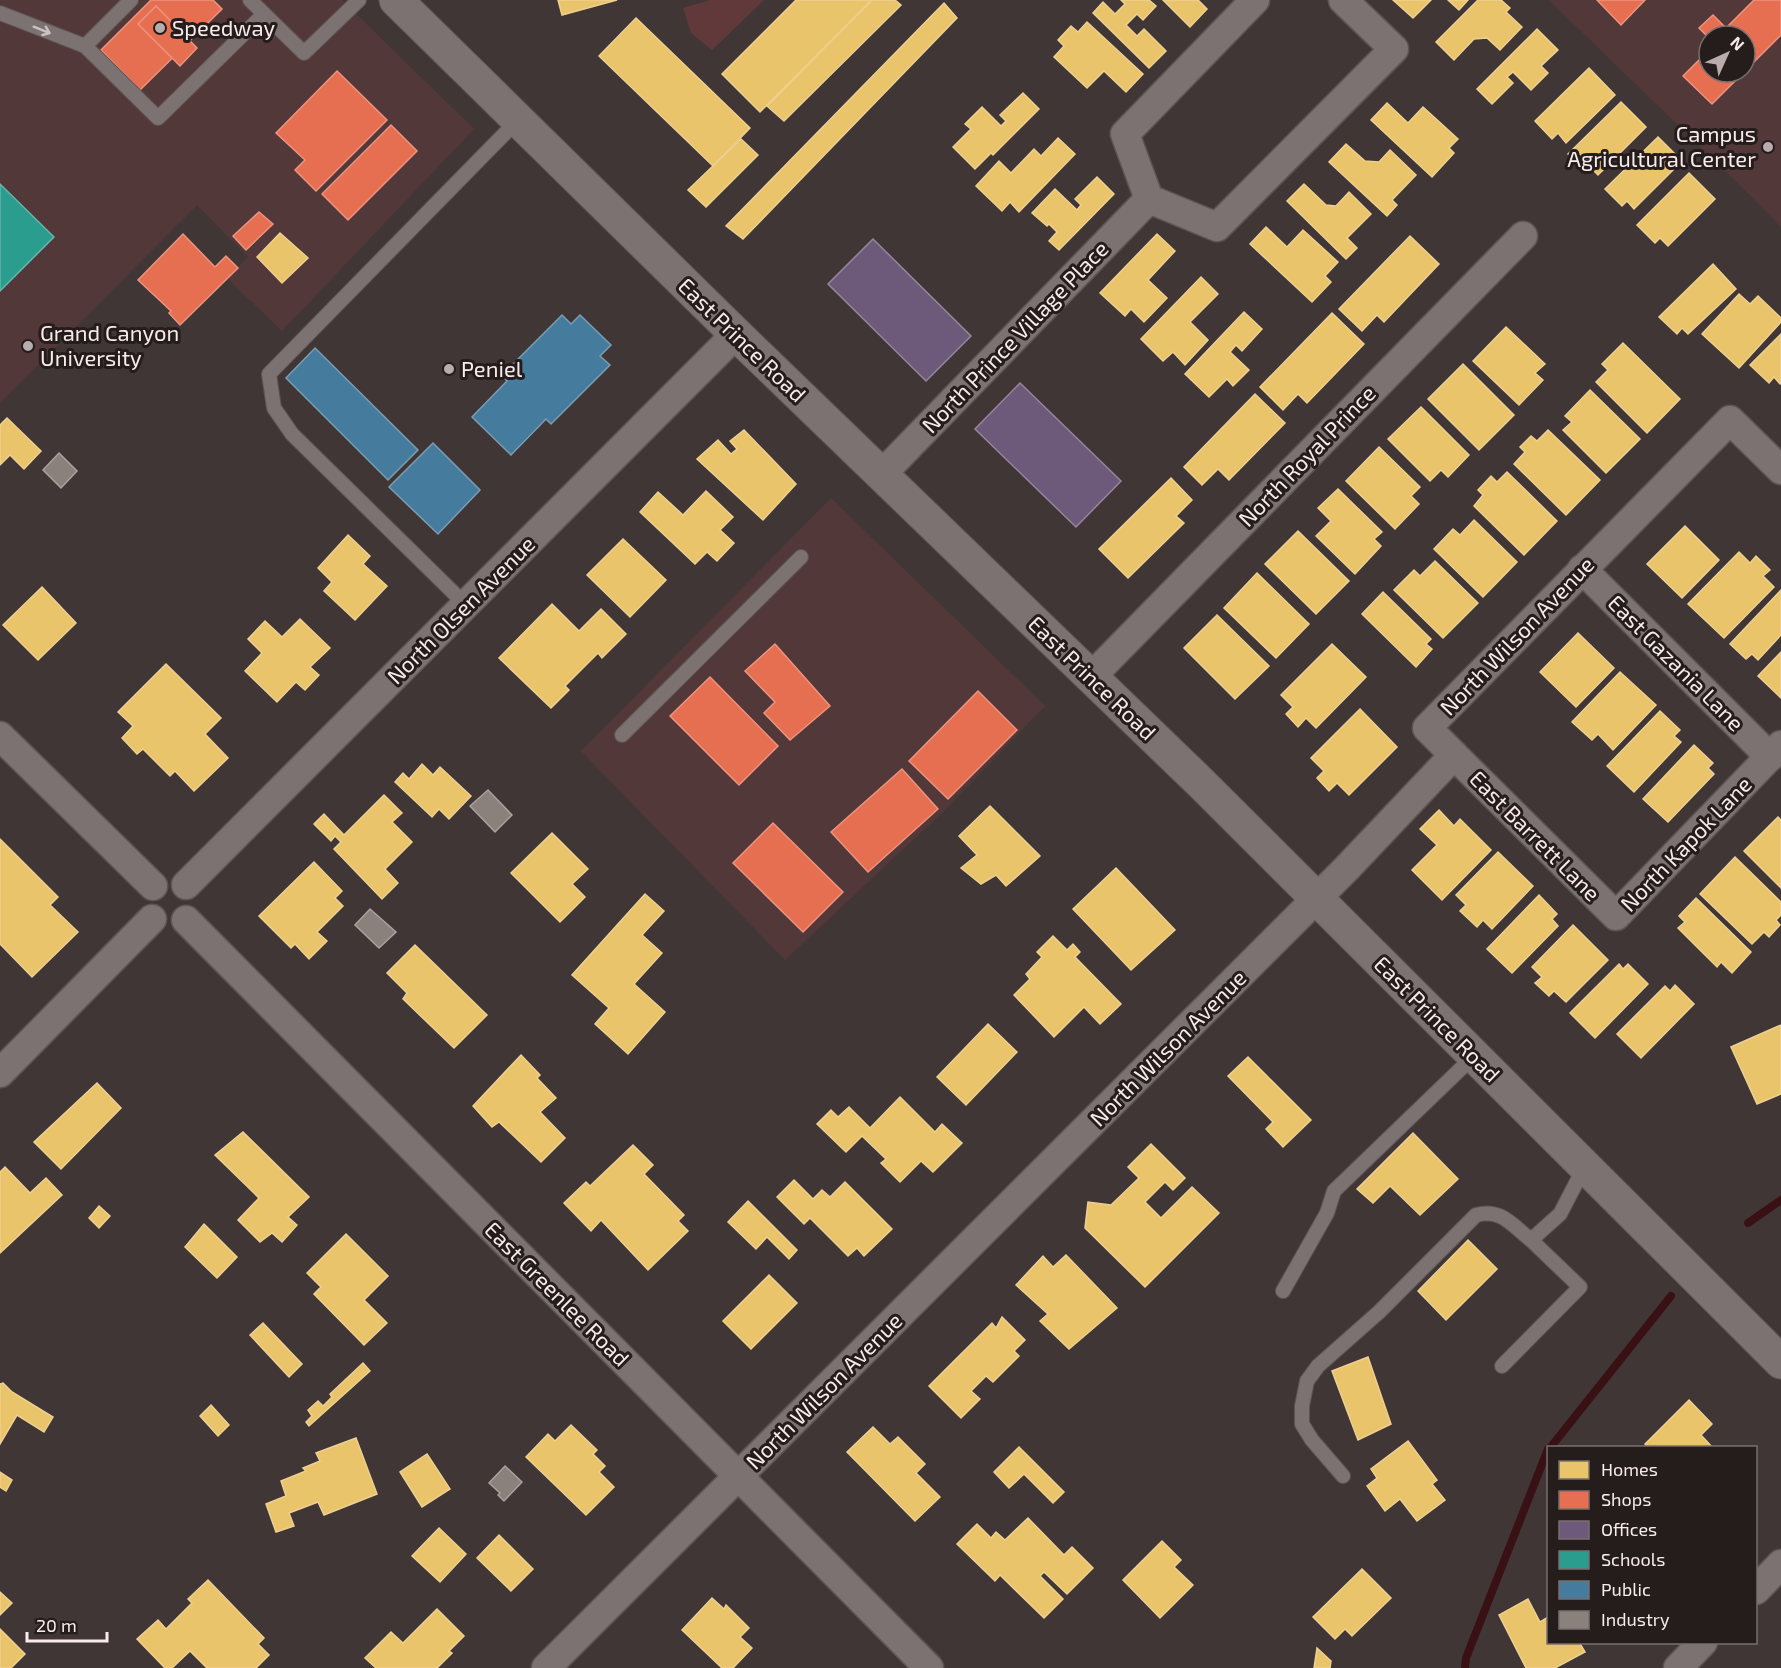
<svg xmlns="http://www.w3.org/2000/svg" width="1781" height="1668" font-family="'Exo 2',sans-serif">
<rect width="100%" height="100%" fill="#413636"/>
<!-- built -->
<g fill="#523839" fill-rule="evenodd">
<path d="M0,0H342L474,129L282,331L227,278L248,257L197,205L0,403Z"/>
<path d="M1549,0H1781V227L1756,201ZM1709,36H1745V72H1709Z"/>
<path d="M831,498L1045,706L945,810L785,960L581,751Z"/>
</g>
<!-- green -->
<path fill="#61393a" d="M710,0H764L712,50L691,33L683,8Z"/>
<!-- homes -->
<g fill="#e9c46a" stroke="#eed091" stroke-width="1.5">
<path d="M558,0H617L562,15Z"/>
<path d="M796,0H872L760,112L722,74Z"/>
<path d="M872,0H895L901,5L784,121L767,106Z"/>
<path d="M1121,0H1149L1156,6L1143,20L1137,14L1126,25L1137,36L1144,29L1166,51L1149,68L1093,13L1103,2L1115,14L1125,4Z"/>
<path d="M1163,0H1198L1207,9L1190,27Z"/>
<path d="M1393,0H1431L1413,18Z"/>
<path d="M1448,0H1468L1459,10Z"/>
<path d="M1478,0H1501L1510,8L1506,12L1522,27L1500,50L1487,38L1474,39L1454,60L1436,42Z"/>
<path d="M944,3L957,18L743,239L726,226Z"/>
<path d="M636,18L750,128L713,166L599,56Z"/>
<path d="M1087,22L1143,74L1126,92L1104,71L1087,88L1054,57L1064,46L1058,40L1071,26L1078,32Z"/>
<path d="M1537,29L1558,50L1541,66L1548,73L1531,90L1513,72L1507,77L1513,83L1492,104L1477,89Z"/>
<path d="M1589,68L1615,95L1566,143L1558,133L1552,139L1535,121Z"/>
<path d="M1023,93L1039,109L993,155L991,153L975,169L953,147L971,129L965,124L982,107L1001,126L1006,121L1000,115Z"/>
<path d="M1621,102L1646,127L1598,175L1590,167L1586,171L1568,154Z"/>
<path d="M1387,103L1408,123L1423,107L1458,139L1449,148L1454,153L1432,177L1371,120Z"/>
<path d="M1658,137L1682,161L1634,209L1627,201L1622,206L1605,189Z"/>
<path d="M1058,138L1075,154L1019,212L1010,202L1002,211L976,186L999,161L1011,173L1034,149L1041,156Z"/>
<path d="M741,139L758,155L706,207L688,190Z"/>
<path d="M1346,144L1365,161L1379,162L1390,150L1416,175L1392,200L1397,205L1387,216L1329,162Z"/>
<path d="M1689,173L1715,199L1668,246L1660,238L1655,243L1637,225Z"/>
<path d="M1097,177L1114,194L1059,250L1049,241L1057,232L1049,224L1047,226L1032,213L1055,189L1077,210L1081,205L1075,199Z"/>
<path d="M1304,184L1326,205L1336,206L1349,192L1371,214L1347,238L1357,248L1346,259L1287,201Z"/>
<path d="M1266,227L1287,247L1303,230L1338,262L1325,276L1331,282L1312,302L1250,244Z"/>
<path d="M280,233L308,258L282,283L257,257Z"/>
<path d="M1157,234L1175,251L1148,280L1167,298L1144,322L1131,309L1125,316L1100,293Z"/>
<path d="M1410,236L1439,264L1384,322L1377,315L1362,331L1339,309Z"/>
<path d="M1713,264L1736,289L1688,334L1682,328L1677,334L1659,317Z"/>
<path d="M1201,277L1218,294L1190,322L1208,340L1185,365L1173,352L1163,361L1141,339Z"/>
<path d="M1739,294L1750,304L1758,296L1781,318V322L1739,368L1702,334Z"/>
<path d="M1244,312L1262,329L1242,351L1236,345L1230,352L1249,370L1233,386L1227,379L1209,397L1185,374Z"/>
<path d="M1332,313L1364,344L1307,403L1298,394L1283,410L1260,387Z"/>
<path d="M1506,327L1545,364L1535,373L1543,380L1519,405L1473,361Z"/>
<path d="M1781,334V383L1780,384L1774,377L1769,383L1750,365Z"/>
<path d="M1623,343L1680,399L1647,433L1596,382L1608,370L1602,364Z"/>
<path d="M1463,364L1514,415L1479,450L1428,399Z"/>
<path d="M1590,390L1640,439L1606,473L1563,430L1572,422L1565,416Z"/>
<path d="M1255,394L1285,423L1229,480L1218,469L1202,485L1184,467Z"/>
<path d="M1421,407L1469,455L1448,477L1441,470L1430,481L1388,439Z"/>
<path d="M7,418L41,451L24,469L10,455L0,465V425Z"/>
<path d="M744,430L796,484L763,520L697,459L718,440L731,454L737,449L730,441Z"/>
<path d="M1548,430L1600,480L1566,515L1514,464L1525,452L1520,447L1531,436L1537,441Z"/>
<path d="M1379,447L1420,487L1411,496L1419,504L1395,529L1346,481Z"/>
<path d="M1507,472L1557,521L1524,555L1474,506L1483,495L1478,490L1491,476L1497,482Z"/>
<path d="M1171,478L1192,500L1176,516L1184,523L1128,578L1099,549Z"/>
<path d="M1338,489L1382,532L1374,539L1381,546L1355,574L1316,536L1331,521L1318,508Z"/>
<path d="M706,491L733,517L720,530L734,543L717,561L707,552L695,564L640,512L658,492L683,515Z"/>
<path d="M1474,520L1517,562L1483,597L1434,549L1453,529L1460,535Z"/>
<path d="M1685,526L1719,560L1682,598L1647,564Z"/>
<path d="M1298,531L1349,581L1316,614L1265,564Z"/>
<path d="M348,535L370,556L363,564L387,586L355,620L324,591L332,582L318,568Z"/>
<path d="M623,539L666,580L630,617L587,575Z"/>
<path d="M1739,552L1750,563L1756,556L1770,570L1763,576L1774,587L1724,638L1688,604Z"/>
<path d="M1435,561L1478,603L1443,638L1394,590L1414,570L1420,576Z"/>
<path d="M1257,573L1309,624L1276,658L1224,608Z"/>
<path d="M42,587L76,623L38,660L3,625Z"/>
<path d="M1781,590V635L1758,660L1752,654L1746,659L1730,644Z"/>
<path d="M1383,592L1431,639L1426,644L1432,649L1416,667L1362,614Z"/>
<path d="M552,604L579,631L601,609L626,634L602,658L598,653L565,686L569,690L551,708L499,658Z"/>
<path d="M1217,615L1269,666L1235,699L1184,648Z"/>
<path d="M300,619L330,648L310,667L319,675L305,690L296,682L277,702L245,671L262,653L248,639L265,621L282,637Z"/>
<path d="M1578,633L1614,668L1576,707L1540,672Z"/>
<path d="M1332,644L1366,677L1316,728L1306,718L1298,727L1286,714L1293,707L1281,695Z"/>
<path d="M1781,652V698L1758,676Z"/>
<path d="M166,664L221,718L205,734L228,758L194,791L175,771L170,776L143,749L137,754L122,738L133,726L118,712Z"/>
<path d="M1620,672L1656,705L1613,750L1598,734L1592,740L1572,722Z"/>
<path d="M1360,709L1397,747L1349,795L1337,783L1329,791L1317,778L1324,771L1311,758Z"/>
<path d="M1660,711L1680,730L1674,736L1681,742L1634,792L1607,766Z"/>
<path d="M1694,745L1713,763L1708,768L1714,774L1668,822L1643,799Z"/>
<path d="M422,764L433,775L440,767L471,796L449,819L439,809L432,817L395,782L403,773L409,779Z"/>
<path d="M384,795L402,813L392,822L412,842L385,869L398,883L382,899L334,849L341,842L335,836L331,841L314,824L324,814L344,835Z"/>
<path d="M990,806L1040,856L1006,886L996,875L981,884L961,868L977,855L959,836Z"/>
<path d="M1439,810L1454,826L1460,819L1491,850L1442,900L1412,870L1437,845L1420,829Z"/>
<path d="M1778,817L1781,820V888L1744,851Z"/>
<path d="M552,833L588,869L572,884L585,897L560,922L511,873Z"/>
<path d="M0,839L58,897L50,905L78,932L32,977L0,944Z"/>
<path d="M1498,852L1533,886L1492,929L1483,920L1477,927L1460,911L1466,905L1456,895Z"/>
<path d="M1735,857L1781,902V915L1776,920L1780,925L1769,937L1764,932L1752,944L1700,894Z"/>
<path d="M314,862L342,891L335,898L343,906L317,932L327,941L309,959L295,944L291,948L259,916Z"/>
<path d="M1116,868L1175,930L1131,970L1073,909Z"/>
<path d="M645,894L664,911L642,935L662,953L634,984L665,1012L628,1054L595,1024L609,1008L572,975Z"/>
<path d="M1539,895L1557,914L1552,919L1558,926L1512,973L1487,949Z"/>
<path d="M1696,898L1751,952L1732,973L1721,962L1717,967L1678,928L1685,922L1679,916Z"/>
<path d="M1573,925L1608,960L1566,1002L1554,991L1549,996L1535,983L1542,977L1532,967Z"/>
<path d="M1053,936L1067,950L1073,944L1080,952L1075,957L1121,1004L1100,1024L1084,1007L1054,1037L1014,995L1030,979L1026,974L1042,957L1037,952Z"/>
<path d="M415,945L487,1015L454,1048L403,999L407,993L387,973Z"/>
<path d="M1619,964L1623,969L1628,964L1648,984L1595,1038L1570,1013Z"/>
<path d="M1675,985L1694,1004L1641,1058L1617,1034L1665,986L1670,991Z"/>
<path d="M988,1024L1017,1052L966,1105L937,1077Z"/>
<path d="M1781,1025V1094L1757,1104L1731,1047Z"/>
<path d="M521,1055L540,1075L537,1078L556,1098L540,1112L565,1138L541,1162L499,1122L492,1127L473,1106Z"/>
<path d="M1248,1057L1311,1120L1283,1147L1266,1129L1273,1122L1228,1076Z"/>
<path d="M97,1083L121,1108L61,1169L34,1142Z"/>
<path d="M900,1097L935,1132L942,1124L962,1143L933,1172L921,1161L900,1182L881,1163L886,1159L862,1136L846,1152L817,1124L831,1110L838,1117L849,1107L870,1128Z"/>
<path d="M243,1132L309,1197L288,1217L297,1225L282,1242L272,1233L260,1242L238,1220L259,1198L215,1155Z"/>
<path d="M1413,1133L1458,1179L1420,1215L1390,1186L1373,1203L1357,1189Z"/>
<path d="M1151,1144L1185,1178L1173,1190L1165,1182L1145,1202L1161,1218L1192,1187L1219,1213L1145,1287L1085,1228L1088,1202L1111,1205L1139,1178L1128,1167Z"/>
<path d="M633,1145L653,1165L644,1174L684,1215L678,1221L688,1231L648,1270L601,1220L591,1231L564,1203L586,1182L590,1186Z"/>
<path d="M5,1167L30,1193L46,1178L62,1195L0,1253V1172Z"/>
<path d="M794,1180L813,1199L822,1190L830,1197L845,1182L892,1229L864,1256L857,1248L848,1256L810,1218L804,1224L777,1197Z"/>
<path d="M748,1201L797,1250L789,1259L767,1237L756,1249L728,1222Z"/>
<path d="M99,1206L110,1216L99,1228L89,1218Z"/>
<path d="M204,1224L237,1257L217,1278L185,1247Z"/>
<path d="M346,1234L388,1276L364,1300L387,1323L364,1345L314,1294L321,1287L307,1273Z"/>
<path d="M1468,1240L1497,1269L1446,1320L1418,1291Z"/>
<path d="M1066,1255L1117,1308L1069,1349L1040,1321L1048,1314L1016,1285L1043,1256L1053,1267Z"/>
<path d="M769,1275L797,1303L751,1349L723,1321Z"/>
<path d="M1002,1317L1025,1340L1014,1351L1019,1356L993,1382L986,1376L971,1391L980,1399L961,1418L929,1386L992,1323L996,1328Z"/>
<path d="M263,1323L302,1364L289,1377L250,1335Z"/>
<path d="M1368,1357L1391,1424L1358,1440L1332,1371Z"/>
<path d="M363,1363L370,1371L309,1426L306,1422L312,1416L308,1410L318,1401L323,1406L332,1397L330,1394Z"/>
<path d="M3,1383L12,1392L53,1417L44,1432L17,1415L0,1444V1384Z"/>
<path d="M1689,1400L1712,1424L1701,1435L1713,1448H1648L1645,1444Z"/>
<path d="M211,1405L229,1425L218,1436L200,1416Z"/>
<path d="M571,1425L597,1450L593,1454L605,1466L599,1472L614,1487L586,1515L526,1457L548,1434L555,1441Z"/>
<path d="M873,1427L890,1444L898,1437L925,1464L916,1473L940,1497L915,1521L847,1452Z"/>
<path d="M356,1438L377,1494L324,1515L318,1502L289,1513L294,1526L276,1532L266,1504L286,1496L281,1481L306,1471L303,1468L320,1461L316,1453Z"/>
<path d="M1408,1441L1437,1480L1432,1484L1445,1500L1417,1521L1400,1499L1385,1511L1367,1486L1377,1478L1371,1469Z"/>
<path d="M1019,1447L1064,1492L1053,1503L1024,1474L1009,1488L994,1472Z"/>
<path d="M427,1454L450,1489L422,1507L400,1472Z"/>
<path d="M0,1472L12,1480L6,1491L0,1487Z"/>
<path d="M1028,1518L1064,1555L1072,1547L1093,1568L1067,1594L1044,1572L1040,1576L1063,1599L1044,1618L1000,1575L995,1581L957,1544L977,1524L991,1538L996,1532L1005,1540Z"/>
<path d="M439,1528L466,1554L440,1582L412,1556Z"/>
<path d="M499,1535L533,1569L511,1591L477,1558Z"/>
<path d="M1162,1541L1181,1560L1174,1567L1193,1585L1160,1618L1123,1580Z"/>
<path d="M1362,1569L1391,1598L1352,1636L1345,1629L1335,1639L1313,1617Z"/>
<path d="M208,1580L264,1638L258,1644L269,1655L256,1668H207L190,1651L172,1668H165L137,1639L158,1620L166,1629L192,1603L188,1599Z"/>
<path d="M0,1592L12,1603L0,1615Z"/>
<path d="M712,1598L724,1609L726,1605L749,1628L740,1637L752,1648L733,1668H722L682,1630Z"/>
<path d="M1528,1599L1540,1622L1548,1617V1642H1579L1585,1652L1555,1668H1526L1499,1615Z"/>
<path d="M437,1609L464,1636L449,1651L452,1653L437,1668H376L365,1658L391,1632L403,1643Z"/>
<path d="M0,1629L25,1654L11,1668H0Z"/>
<path d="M1317,1648L1331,1661L1330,1668H1314Z"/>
</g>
<!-- shops -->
<g fill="#e76f51" stroke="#ec947f" stroke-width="1.5">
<path d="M151,0H213L222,9L140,90L101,50Z"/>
<path d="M1597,0H1645L1621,25Z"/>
<path d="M1754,0H1781V35L1745,71V36H1709V38L1699,28L1713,15L1726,28Z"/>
<path d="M156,6L197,48L180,66L138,24Z"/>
<path d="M1709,50V72H1744L1712,104L1683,76Z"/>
<path d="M337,71L387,120L316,191L295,170L305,160L276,133Z"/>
<path d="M391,125L417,151L348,220L322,194Z"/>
<path d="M259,212L273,224L246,250L233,236Z"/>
<path d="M183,234L215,267L226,256L238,268L180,325L169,313L171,311L138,280Z"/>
<path d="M775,644L830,706L790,740L764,713L775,702L745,671Z"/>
<path d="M710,677L778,746L739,785L670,716Z"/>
<path d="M978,691L1017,730L948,799L909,761Z"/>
<path d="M902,769L938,809L868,872L831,832Z"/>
<path d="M773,823L843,892L803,932L733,863Z"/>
</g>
<!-- offices -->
<g fill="#6d597a" stroke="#97859c" stroke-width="1.5">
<path d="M873,239L971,336L926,381L828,284Z"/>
<path d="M1020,383L1121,481L1076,527L975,429Z"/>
</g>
<!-- schools -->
<path fill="#2a9d8f" stroke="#68b4ab" stroke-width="1.5" d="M0,184L54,237L0,291Z"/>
<!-- public -->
<g fill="#457b9d" stroke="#7b9db4" stroke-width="1.5">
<path d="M562,315L571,324L580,315L611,345L600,356L610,365L551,424L546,419L511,455L472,417L507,381L502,375Z"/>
<path d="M315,348L418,450L388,480L286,378Z"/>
<path d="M433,443L480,490L438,534L389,487Z"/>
</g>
<!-- industry -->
<g fill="#8a817c" stroke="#aba19d" stroke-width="1.5">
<path d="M59,453L77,471L61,488L43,470Z"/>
<path d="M488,790L512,815L495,832L470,806Z"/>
<path d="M370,909L396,932L379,948L355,925Z"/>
<path d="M505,1466L522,1482L504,1501L498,1495L500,1493L489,1483Z"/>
</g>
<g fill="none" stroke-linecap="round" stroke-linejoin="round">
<!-- stream -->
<g stroke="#391115" stroke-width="8">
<path d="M1748,1223L1781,1200"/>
<path d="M1550,1448L1671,1296"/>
<path d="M1465,1668L1466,1658L1548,1449"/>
</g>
<defs>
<g id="service">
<path d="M250,0L304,53L359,0"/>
<path d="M0,13L85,46L158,118L264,14"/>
<path d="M85,46L131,0"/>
<path d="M466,605L292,434L274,408L269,374L518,120"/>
<path d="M622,735L801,557"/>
<path d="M1283,1291L1327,1213L1334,1191L1474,1056"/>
<path d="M1502,1366L1580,1287L1531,1240L1560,1214L1585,1166"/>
<path d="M1343,1476L1312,1440L1302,1424V1406L1307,1381L1318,1366L1379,1312L1476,1215C1501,1208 1512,1225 1531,1240"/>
</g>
<g id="minor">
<path d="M1255,0L1125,134L1149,199L1217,227L1394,49L1343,0"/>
<path d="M881,475L1149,199"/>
<path d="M1582,569L1770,757"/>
<path d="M1091,677L1523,236"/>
<path d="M0,736L153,886"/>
<path d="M1454,755L1616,916L1781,745"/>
<path d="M186,885L736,334"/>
<path d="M186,920L929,1668"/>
<path d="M0,1073L152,919"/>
<path d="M1756,1590L1781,1564"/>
<path d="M546,1668L1347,868L1454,755L1427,728L1730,420L1781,470"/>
<path d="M1678,1668L1703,1642"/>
</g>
<path id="secondary" d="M396,0L736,334L1203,785L1781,1362"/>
</defs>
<!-- service casing -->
<use href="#service" stroke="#5e5454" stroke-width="16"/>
<!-- minor casing -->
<use href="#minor" stroke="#5e5454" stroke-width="31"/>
<!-- secondary casing -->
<use href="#secondary" stroke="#5e5454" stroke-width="35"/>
<!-- service -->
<use href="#service" stroke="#7c7272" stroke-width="14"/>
<!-- minor -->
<use href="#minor" stroke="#7c7272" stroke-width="28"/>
<!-- secondary -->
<use href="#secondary" stroke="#7c7272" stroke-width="33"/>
</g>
<!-- one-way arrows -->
<defs><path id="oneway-shaft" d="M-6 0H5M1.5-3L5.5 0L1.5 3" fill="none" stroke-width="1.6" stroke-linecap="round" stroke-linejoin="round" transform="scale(1.5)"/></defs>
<use stroke="#cdc1c1" href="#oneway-shaft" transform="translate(42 30) rotate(22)"/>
<!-- markers -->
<g fill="#b9acac" stroke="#251c1c" stroke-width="2">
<circle cx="160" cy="28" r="6"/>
<circle cx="1768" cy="147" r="6"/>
<circle cx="28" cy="346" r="6"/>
<circle cx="449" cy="369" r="6"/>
</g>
<g text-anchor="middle" stroke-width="6" stroke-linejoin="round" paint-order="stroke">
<!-- poi labels -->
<g font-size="22" fill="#f9ebeb" stroke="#251c1c" text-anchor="start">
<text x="172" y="36">Speedway</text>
<text x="1756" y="142" text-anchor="end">Campus<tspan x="1756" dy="25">Agricultural Center</tspan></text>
<text x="40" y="341">Grand Canyon<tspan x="40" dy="25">University</tspan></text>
<text x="461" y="377">Peniel</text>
</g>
<!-- street labels -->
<g font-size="22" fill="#f9ebeb" stroke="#251c1c">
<text transform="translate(1015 337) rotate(-46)" y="8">North Prince Village Place</text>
<text transform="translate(742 340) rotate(44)" y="8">East Prince Road</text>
<text transform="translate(1307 456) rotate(-46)" y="8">North Royal Prince</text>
<text transform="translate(461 610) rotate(-45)" y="8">North Olsen Avenue</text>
<text transform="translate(1517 636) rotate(-46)" y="8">North Wilson Avenue</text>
<text transform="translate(1676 663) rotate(45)" y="8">East Gazania Lane</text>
<text transform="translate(1092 678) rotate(44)" y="8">East Prince Road</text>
<text transform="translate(1535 836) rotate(45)" y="8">East Barrett Lane</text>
<text transform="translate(1686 844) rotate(-46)" y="8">North Kapok Lane</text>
<text transform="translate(1437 1019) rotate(45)" y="8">East Prince Road</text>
<text transform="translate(1168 1048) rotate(-45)" y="8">North Wilson Avenue</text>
<text transform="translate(557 1294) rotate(45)" y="8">East Greenlee Road</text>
<text transform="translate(824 1391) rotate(-45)" y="8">North Wilson Avenue</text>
</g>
</g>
<!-- legend -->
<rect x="1547" y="1446" width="210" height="198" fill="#251c1c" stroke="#7a6f6f" stroke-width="1.5"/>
<rect x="1559" y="1461" width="30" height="18" fill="#e9c46a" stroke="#7a6f6f" stroke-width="1.5"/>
<text x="1601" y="1476" font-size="18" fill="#f9ebeb">Homes</text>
<rect x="1559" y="1491" width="30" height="18" fill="#e76f51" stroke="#7a6f6f" stroke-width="1.5"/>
<text x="1601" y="1506" font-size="18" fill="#f9ebeb">Shops</text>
<rect x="1559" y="1521" width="30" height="18" fill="#6d597a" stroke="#7a6f6f" stroke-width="1.5"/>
<text x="1601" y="1536" font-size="18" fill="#f9ebeb">Offices</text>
<rect x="1559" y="1551" width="30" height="18" fill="#2a9d8f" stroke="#7a6f6f" stroke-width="1.5"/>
<text x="1601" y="1566" font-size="18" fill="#f9ebeb">Schools</text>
<rect x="1559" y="1581" width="30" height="18" fill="#457b9d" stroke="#7a6f6f" stroke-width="1.5"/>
<text x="1601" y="1596" font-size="18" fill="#f9ebeb">Public</text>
<rect x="1559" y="1611" width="30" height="18" fill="#8a817c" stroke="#7a6f6f" stroke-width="1.5"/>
<text x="1601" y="1626" font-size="18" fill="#f9ebeb">Industry</text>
<!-- north arrow -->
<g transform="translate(1727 54) rotate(45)"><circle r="28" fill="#251c1c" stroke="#7a6f6f" stroke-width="1.5"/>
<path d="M0-4.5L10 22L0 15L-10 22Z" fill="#b9acac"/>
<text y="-9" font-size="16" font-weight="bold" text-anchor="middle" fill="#f9ebeb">N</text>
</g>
<!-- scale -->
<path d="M27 1632v9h80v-9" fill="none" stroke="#f9ebeb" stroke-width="3"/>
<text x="36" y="1632" font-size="18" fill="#f9ebeb" stroke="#251c1c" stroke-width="4.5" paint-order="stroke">20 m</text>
</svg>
